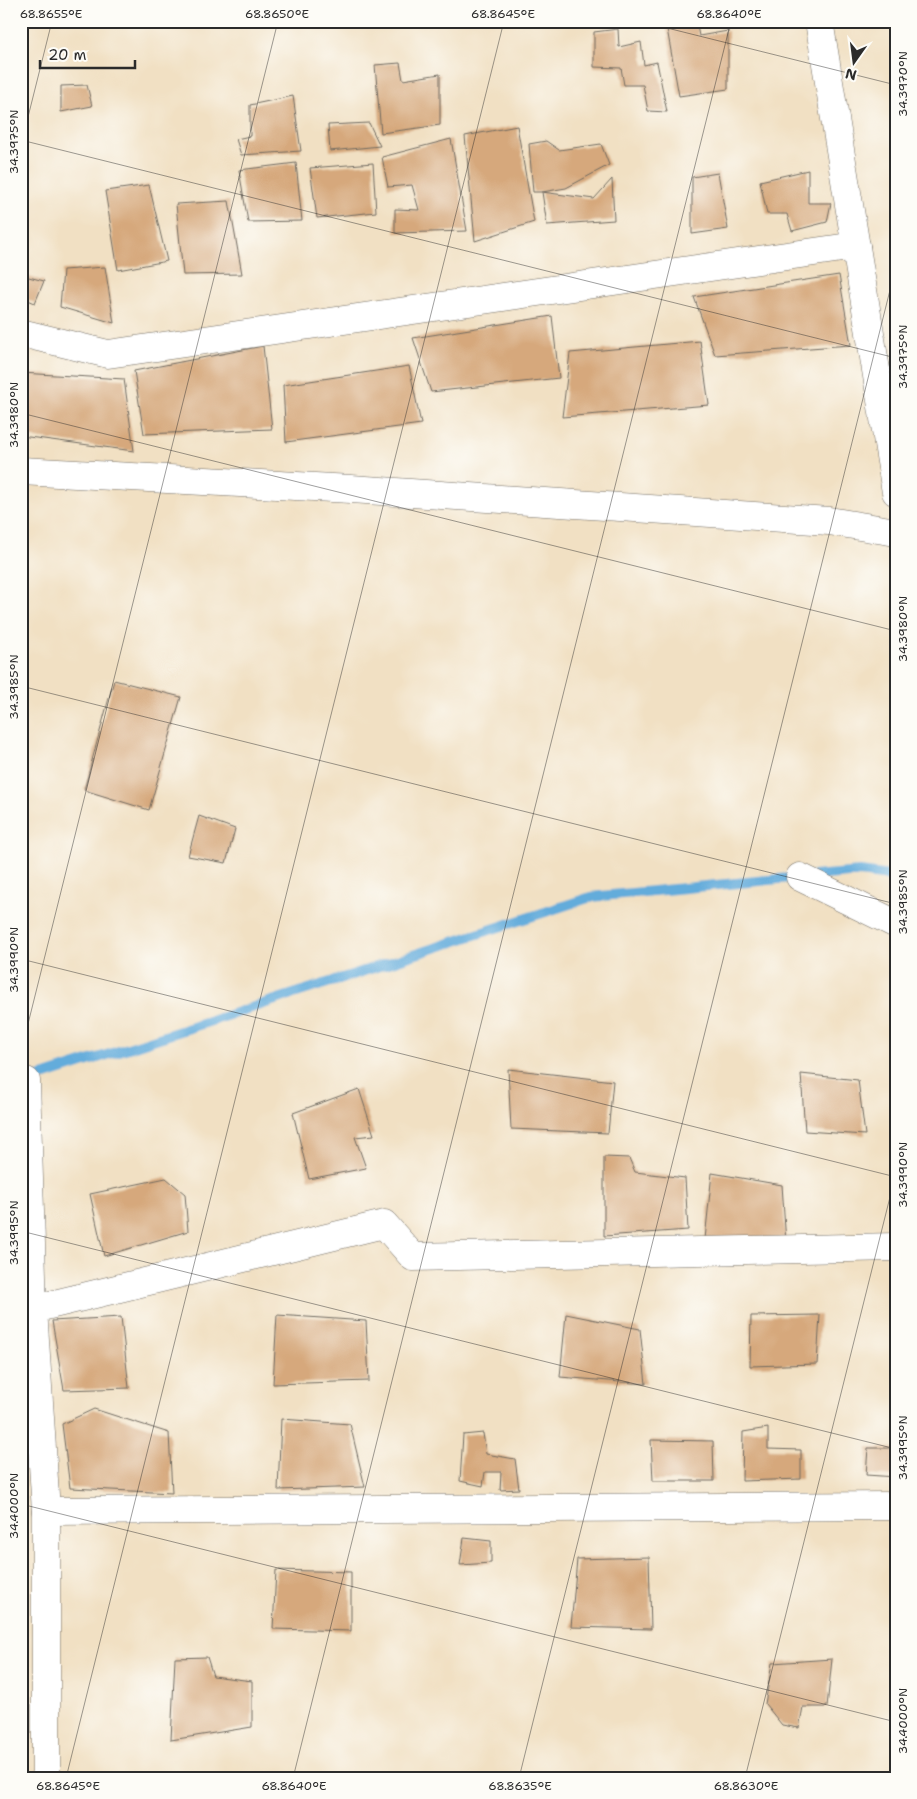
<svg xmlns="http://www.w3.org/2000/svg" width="917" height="1799" font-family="'Shantell Sans',sans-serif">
<rect width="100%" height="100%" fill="#fdfcf7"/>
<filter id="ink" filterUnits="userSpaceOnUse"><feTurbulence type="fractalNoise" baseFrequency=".02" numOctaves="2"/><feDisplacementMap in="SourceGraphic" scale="10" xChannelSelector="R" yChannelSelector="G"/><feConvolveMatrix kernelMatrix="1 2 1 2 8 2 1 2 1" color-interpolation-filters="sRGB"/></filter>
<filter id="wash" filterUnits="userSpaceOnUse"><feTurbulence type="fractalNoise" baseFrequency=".0096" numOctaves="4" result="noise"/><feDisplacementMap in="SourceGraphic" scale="20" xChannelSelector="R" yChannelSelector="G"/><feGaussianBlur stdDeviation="1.12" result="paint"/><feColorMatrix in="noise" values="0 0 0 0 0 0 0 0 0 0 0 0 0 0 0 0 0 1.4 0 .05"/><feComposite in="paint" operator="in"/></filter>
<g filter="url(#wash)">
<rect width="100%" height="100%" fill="#f1e0c3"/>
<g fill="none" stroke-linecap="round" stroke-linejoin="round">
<!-- stream -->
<g stroke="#63acdb" stroke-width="10">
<path d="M814,876L860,872L896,877"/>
<path d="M27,1081L591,897L800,877"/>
</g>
</g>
<g id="blocks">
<!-- building -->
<g fill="#d6a87c">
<path d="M677,21H696L699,36L728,31V89L679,96L666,23Z"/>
<path d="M618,29L619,47L641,42L644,65L657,62L667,112L648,111L643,85H624L621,68L594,67V32Z"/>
<path d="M400,63L403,80L440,74V125L381,133L375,65Z"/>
<path d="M87,85L92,106L61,112V86Z"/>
<path d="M293,96L301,151L241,155L236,139L250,136V105Z"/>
<path d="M369,123L380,146L330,151L328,125Z"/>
<path d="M517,126L534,222L475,241L465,136Z"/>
<path d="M451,139L467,231L395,233V209L419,210L412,185L388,187L382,157Z"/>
<path d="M546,141L559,150L601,144L609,165L566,188L542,192L594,199L612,179L614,220L547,225L542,192H533L529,144Z"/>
<path d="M296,163L302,221L248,222L239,170Z"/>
<path d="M373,163L376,212L317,218L310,168Z"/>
<path d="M808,170V203H831L827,222L792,231L787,214H767L760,181Z"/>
<path d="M21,172L28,174L22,192H21Z"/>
<path d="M718,173L728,229L692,234V177Z"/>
<path d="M149,185L167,261L118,270L105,191Z"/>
<path d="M229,201L242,274L183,275L176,204Z"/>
<path d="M105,267L114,323L60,307L63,270Z"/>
<path d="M21,275L44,281L35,303L21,297Z"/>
<path d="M839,275L851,345L715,355L694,297Z"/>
<path d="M552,316L559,378L431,392L413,338Z"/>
<path d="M700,341L709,405L562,417L570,353Z"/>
<path d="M263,346L272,429L144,434L134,371Z"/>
<path d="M409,366L421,424L286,442L283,385Z"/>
<path d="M21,373L124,379L134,451L21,436Z"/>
<path d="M114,680L181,697L149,810L84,790Z"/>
<path d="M199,816L235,829L226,863L188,856Z"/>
<path d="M508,1069L613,1081L608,1133L511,1129Z"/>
<path d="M801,1074L858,1080L865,1135L805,1131Z"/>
<path d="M359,1089L374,1135L355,1137L366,1168L309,1179L293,1113Z"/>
<path d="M604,1157L629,1158L635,1172L685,1178L688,1230L604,1236Z"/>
<path d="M712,1173L782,1185L786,1243L705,1239Z"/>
<path d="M166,1178L185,1194L188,1231L104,1256L90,1194Z"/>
<path d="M566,1314L640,1329L646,1384L560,1377Z"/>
<path d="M277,1315L366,1321L369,1381L273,1384Z"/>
<path d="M820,1315L817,1364L750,1366L751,1316Z"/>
<path d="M121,1317L129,1388L64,1390L52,1321Z"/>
<path d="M94,1409L169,1433L172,1493L70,1488L62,1424Z"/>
<path d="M281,1419L350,1424L365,1487L278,1490Z"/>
<path d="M768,1428V1449L801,1450V1479L742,1481L743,1432Z"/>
<path d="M483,1433L486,1454L515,1459L519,1489L500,1490L501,1472H485L483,1486L460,1481L463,1435Z"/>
<path d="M651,1440L713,1441L714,1481H653Z"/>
<path d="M868,1448H896V1477L866,1475Z"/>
<path d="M464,1538L491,1541V1563L460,1565Z"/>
<path d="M649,1557L651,1629L571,1627L577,1559Z"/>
<path d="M276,1570L351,1572V1631L273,1629Z"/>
<path d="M207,1657L213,1676L252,1681V1727L171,1740L175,1658Z"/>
<path d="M832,1659L827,1707H803L799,1728L782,1725L765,1704L772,1663Z"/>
</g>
</g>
</g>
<g filter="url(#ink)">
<use href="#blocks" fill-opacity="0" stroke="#706a60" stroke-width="1"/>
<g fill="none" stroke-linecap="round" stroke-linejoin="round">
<defs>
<g id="street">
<path d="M819,21L896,492"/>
<path d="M21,333L108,354L856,246"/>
<path d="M800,877L896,924"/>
<path d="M26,1081L33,1309L46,1511V1778"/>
<path d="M21,1312L384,1224L413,1257L896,1247"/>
<path d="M46,1511L896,1506"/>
</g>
<path id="primary" d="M21,471L351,489L829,521L896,532"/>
</defs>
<!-- street casing -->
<use href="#street" stroke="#706a60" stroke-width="29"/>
<!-- primary casing -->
<use href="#primary" stroke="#706a60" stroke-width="29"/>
<!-- street -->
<use href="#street" stroke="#fff" stroke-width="28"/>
<!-- primary -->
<use href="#primary" stroke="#fff" stroke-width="28"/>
</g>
</g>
<!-- ticks -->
<path fill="none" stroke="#2b2b2b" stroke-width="1" stroke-opacity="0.45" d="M639,21L896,85M21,140L896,358M21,145L52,21M21,413L896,631M21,686L896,904M21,959L896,1177M21,1052L278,21M21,1231L896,1449M21,1504L896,1722M21,1777L24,1778M66,1778L504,21M293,1778L731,21M519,1778L896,266M745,1778L896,1173"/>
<!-- margin -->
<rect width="917" height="1799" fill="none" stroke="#fdfcf7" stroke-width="55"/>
<!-- north arrow -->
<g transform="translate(854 62) rotate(194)" stroke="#fdfcf7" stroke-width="4" paint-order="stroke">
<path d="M0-4L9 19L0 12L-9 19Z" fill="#2b2b2b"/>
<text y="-8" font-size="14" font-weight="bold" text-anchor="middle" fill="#2b2b2b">N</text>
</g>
<!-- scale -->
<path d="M40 60v8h95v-8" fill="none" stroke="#2b2b2b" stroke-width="2.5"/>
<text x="48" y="60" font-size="15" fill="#2b2b2b" stroke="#fdfcf7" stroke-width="4" paint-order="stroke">20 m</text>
<rect x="28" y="28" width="862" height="1744" fill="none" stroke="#2b2b2b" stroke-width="2"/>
<g font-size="12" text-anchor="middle" fill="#2b2b2b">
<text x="51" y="18">68.8655°E</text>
<text x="277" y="18">68.8650°E</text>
<text x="503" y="18">68.8645°E</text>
<text x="729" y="18">68.8640°E</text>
<text transform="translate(903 84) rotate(-90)" y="4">34.3970°N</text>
<text transform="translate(14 142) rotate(-90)" y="4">34.3975°N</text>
<text transform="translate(903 357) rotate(-90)" y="4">34.3975°N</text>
<text transform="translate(14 415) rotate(-90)" y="4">34.3980°N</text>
<text transform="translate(903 629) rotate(-90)" y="4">34.3980°N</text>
<text transform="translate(14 687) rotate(-90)" y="4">34.3985°N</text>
<text transform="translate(903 902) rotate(-90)" y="4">34.3985°N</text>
<text transform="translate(14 960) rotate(-90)" y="4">34.3990°N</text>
<text transform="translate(903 1175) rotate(-90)" y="4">34.3990°N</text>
<text transform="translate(14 1233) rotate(-90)" y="4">34.3995°N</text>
<text transform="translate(903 1448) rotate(-90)" y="4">34.3995°N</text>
<text transform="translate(14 1506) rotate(-90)" y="4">34.4000°N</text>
<text transform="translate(903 1721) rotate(-90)" y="4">34.4000°N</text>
<text x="68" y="1790">68.8645°E</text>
<text x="294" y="1790">68.8640°E</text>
<text x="520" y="1790">68.8635°E</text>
<text x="746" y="1790">68.8630°E</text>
</g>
</svg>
